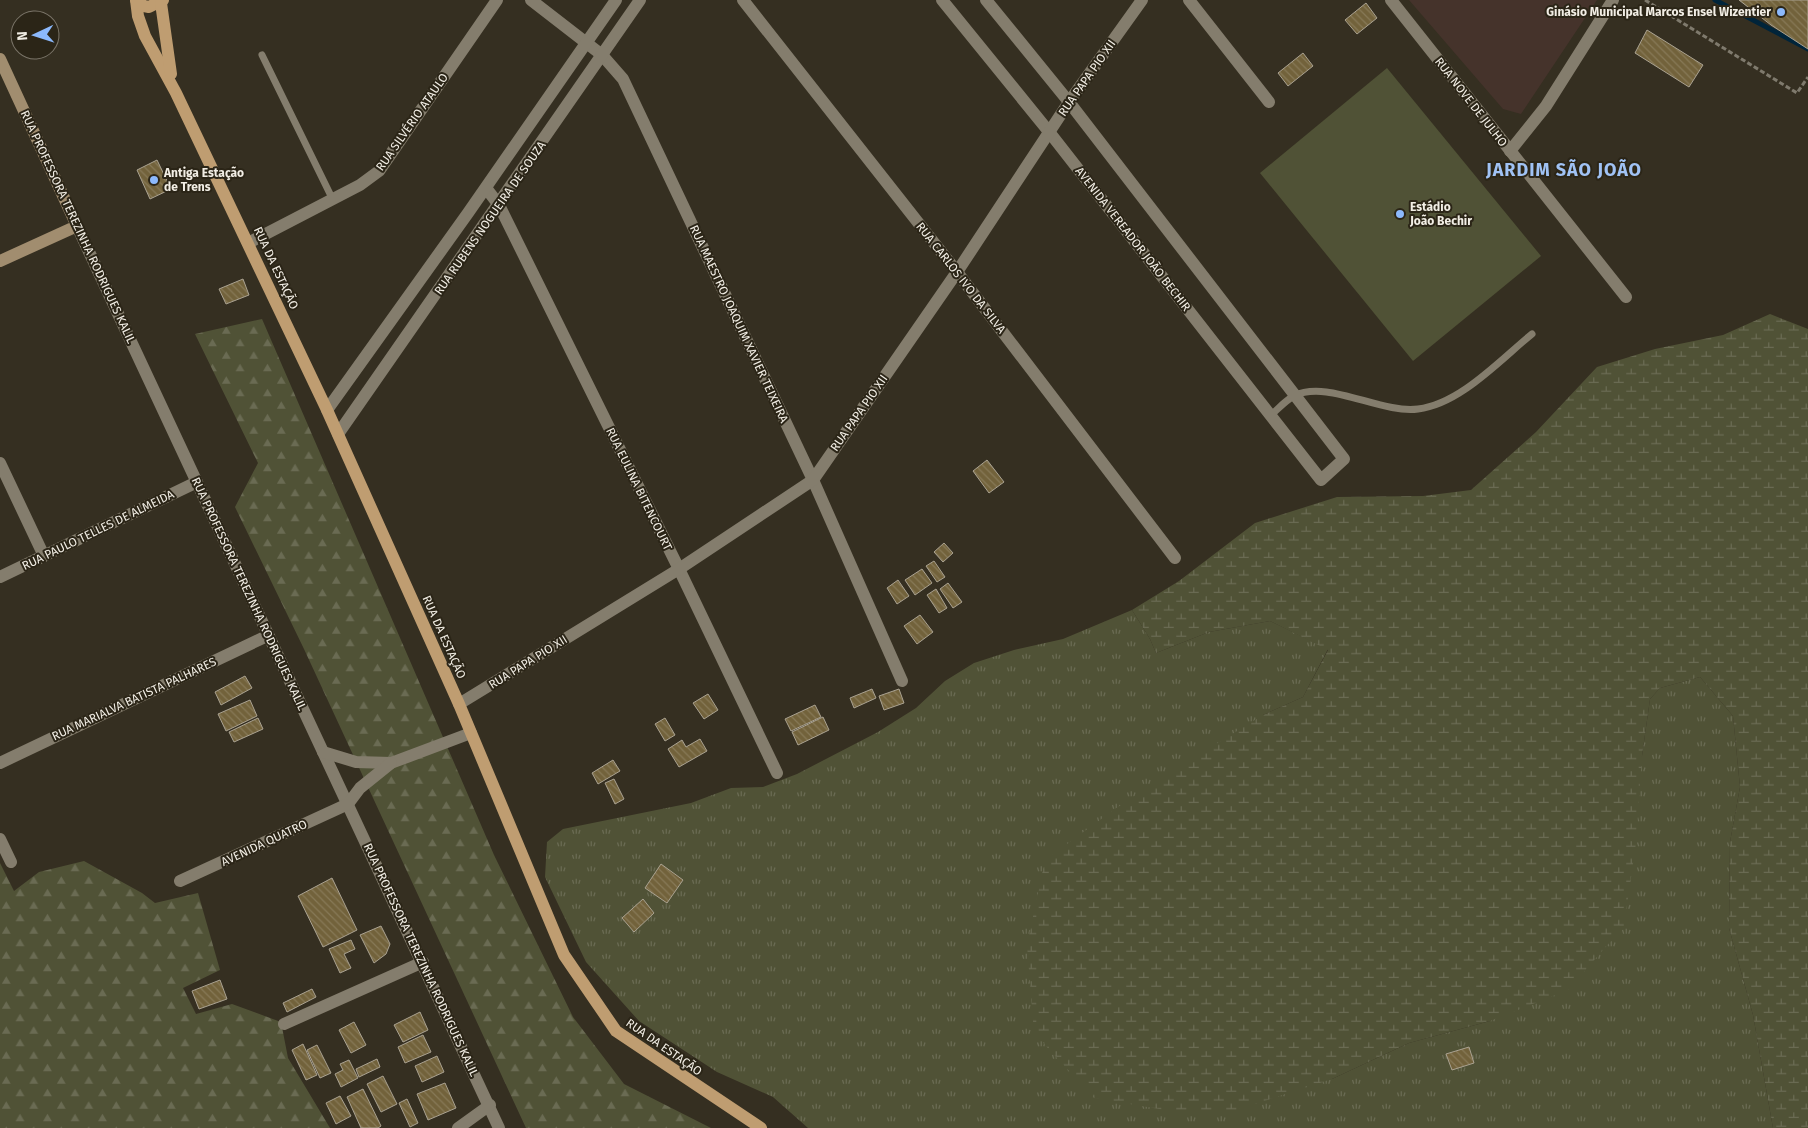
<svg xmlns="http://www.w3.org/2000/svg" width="1808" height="1128" font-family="'Fira Sans',sans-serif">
<defs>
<pattern id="grass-tufts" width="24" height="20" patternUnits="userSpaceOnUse" patternTransform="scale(1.25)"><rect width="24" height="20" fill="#505236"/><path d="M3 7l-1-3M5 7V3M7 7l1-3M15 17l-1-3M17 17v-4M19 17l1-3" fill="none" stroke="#6a6b53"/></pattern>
<pattern id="forest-firs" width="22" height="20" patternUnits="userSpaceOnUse" patternTransform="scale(1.25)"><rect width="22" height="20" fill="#505236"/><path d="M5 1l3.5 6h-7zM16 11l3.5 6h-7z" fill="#6a6b53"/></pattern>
<pattern id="wetland-marsh" width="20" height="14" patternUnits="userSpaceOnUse" patternTransform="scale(1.25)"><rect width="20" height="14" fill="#505236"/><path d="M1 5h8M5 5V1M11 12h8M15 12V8" fill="none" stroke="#6a6b53"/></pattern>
<pattern id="building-back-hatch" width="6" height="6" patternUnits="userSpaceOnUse" patternTransform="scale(1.25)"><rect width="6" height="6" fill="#72623b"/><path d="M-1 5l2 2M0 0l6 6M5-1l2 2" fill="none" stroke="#877957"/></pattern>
</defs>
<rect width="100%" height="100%" fill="#352f21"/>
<!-- education -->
<path fill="#45332b" d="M1409,0H1597L1521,114L1503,109Z"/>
<!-- grass -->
<path fill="url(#grass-tufts)" d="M1132,610L1150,639L1156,653L1209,632L1270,621L1328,649L1303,697L1263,715L1332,1079L1409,1043L1490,1021L1642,756L1650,699L1660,688L1700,677L1733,716L1740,787L1730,842L1729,928L1753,1015L1773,1128H808L773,1097L717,1072L639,1021L586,962L545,877L547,842L563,829L691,803L731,788L763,787L797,774L878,732L916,708L945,681L974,663L1014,650L1063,639Z"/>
<!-- forest -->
<g fill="url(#forest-firs)">
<path d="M262,319L494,855L573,1017L624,1084L711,1128H526L304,649L235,507L258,463L195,334Z"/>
<path d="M84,861L142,893L155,903L198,893L220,970L183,988L196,1014L232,1004L281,1022L288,1058L330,1128H0V863L14,891L39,872Z"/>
</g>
<!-- wetland -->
<path fill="url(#wetland-marsh)" d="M1770,314L1808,329V1128H1773L1753,1015L1729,928L1730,842L1740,787L1733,716L1700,677L1660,688L1650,699L1642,756L1636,843L1624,926L1568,990L1490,1021L1409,1043L1332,1079L1233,1111L1177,1112L1094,1098L1034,1033L1027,945L1045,860L1115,809L1190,760L1263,715L1303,697L1328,650L1270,621L1209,632L1156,653L1150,639L1132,610L1179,581L1255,523L1337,497L1423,496L1471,490L1536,432L1597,367L1655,349L1723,335Z"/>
<!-- pitch -->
<path fill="#505236" d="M1387,68L1541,256L1413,361L1260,173Z"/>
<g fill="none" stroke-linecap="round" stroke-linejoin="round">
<!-- stream -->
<path stroke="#00243a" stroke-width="5" d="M1715,0L1808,49"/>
</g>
<!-- building -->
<g fill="url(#building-back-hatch)" stroke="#aaa291">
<path d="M1739,0H1808V49L1771,25Z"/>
<path d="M1366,3L1377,18L1357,34L1345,20Z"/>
<path d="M1647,30L1703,65L1689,87L1635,53Z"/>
<path d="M1303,53L1313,66L1288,86L1278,73Z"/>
<path d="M157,160L171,189L150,199L137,170Z"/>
<path d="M243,279L249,295L226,304L219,289Z"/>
<path d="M987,460L1004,482L989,493L973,471Z"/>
<path d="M944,543L953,553L943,562L934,552Z"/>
<path d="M934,561L945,577L937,582L926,566Z"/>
<path d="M922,569L932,583L915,595L905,580Z"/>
<path d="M898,580L909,596L897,604L887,588Z"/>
<path d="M948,583L962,602L953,608L940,589Z"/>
<path d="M936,589L947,608L939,613L927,595Z"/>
<path d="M920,615L933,632L917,644L904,626Z"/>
<path d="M245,676L252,688L221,705L215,692Z"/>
<path d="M872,689L876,698L854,708L850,698Z"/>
<path d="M899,689L904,703L884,710L879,696Z"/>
<path d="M708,694L718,710L704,719L693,703Z"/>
<path d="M250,700L257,716L226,731L218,714Z"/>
<path d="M815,705L821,717L791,731L785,719Z"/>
<path d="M823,717L829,730L798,745L792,732Z"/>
<path d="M258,718L263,729L234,742L229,732Z"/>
<path d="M665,718L675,735L665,741L655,724Z"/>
<path d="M700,739L707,751L679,767L668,749L682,740L686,747Z"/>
<path d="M613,760L620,771L598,784L592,773Z"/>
<path d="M614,779L624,799L615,804L605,783Z"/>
<path d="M661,864L683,880L667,903L645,888Z"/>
<path d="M332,878L357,930L323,947L298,896Z"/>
<path d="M643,899L654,913L634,932L622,918Z"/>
<path d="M381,926L390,944L386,954L374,963L360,935Z"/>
<path d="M351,940L355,949L344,954L351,968L340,973L329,949Z"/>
<path d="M220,980L227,999L199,1009L192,991Z"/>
<path d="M312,989L316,997L287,1012L283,1003Z"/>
<path d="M420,1012L428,1030L403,1042L394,1025Z"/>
<path d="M354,1022L366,1045L351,1053L339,1030Z"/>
<path d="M423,1035L431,1052L405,1063L398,1047Z"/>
<path d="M303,1044L317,1075L306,1080L292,1050Z"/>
<path d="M317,1045L331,1073L320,1078L307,1050Z"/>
<path d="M1469,1047L1474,1063L1452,1070L1446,1054Z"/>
<path d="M437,1056L444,1072L422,1082L415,1066Z"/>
<path d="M377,1059L380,1067L359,1077L356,1069Z"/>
<path d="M349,1060L358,1078L341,1087L335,1074L343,1070L340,1064Z"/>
<path d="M383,1076L397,1104L381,1112L367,1084Z"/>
<path d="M445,1083L456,1108L428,1120L417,1094Z"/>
<path d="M363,1089L381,1126L378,1128H361L347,1097Z"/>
<path d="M340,1096L351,1116L336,1124L326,1103Z"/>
<path d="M407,1099L418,1123L410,1127L399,1103Z"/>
</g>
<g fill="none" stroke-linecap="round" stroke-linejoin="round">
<!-- path -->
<path stroke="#7f7a6d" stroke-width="3" stroke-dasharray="5 2.5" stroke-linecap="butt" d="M1645,0L1797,93L1808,77"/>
<!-- service -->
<g stroke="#847d6d" stroke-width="7">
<path d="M262,55L333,200"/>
<path d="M1271,415C1278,409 1286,400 1294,396C1327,379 1381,414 1418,409C1460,404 1500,360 1532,334"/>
</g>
<!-- minor -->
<g stroke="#847d6d" stroke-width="12">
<path d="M531,0L602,55L623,79L813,480L902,681"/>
<path d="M743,0L957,272L1175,558"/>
<path d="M942,0L1050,133L1321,480L1344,459L1069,102L986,0"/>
<path d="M1189,0L1269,102"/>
<path d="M1391,0L1626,297"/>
<path d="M1510,151L1546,106L1613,0"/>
<path d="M486,188L499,205L679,569L777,773"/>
<path d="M77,226L499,1128"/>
<path d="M248,243L360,185L379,171L497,0"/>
<path d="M0,463L44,556"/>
<path d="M0,577L197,482"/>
<path d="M459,704L679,569L813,480L957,272L1069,102L1142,0"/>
<path d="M323,752L356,762L391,763L471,733"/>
<path d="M0,763L267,636"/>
<path d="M0,839L11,862"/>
<path d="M180,881L348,804L360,788L391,763"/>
<path d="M284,1024L423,962"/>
<path d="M458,1128L490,1105"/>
</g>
<!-- tertiary -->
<g stroke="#847d6d" stroke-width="12">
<path d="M327,410L468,213L616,0"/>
<path d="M338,434L640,0"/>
</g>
<!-- secondary -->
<path stroke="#a18d6f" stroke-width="12" d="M0,59L77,226L0,261"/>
<!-- primary -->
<g stroke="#bf9d71" stroke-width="12">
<path d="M136,0L138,16L145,36L176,93L327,410L459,704L564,955L616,1031L761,1128"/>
<path d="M136,0L144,6L149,7L163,0"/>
<path d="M161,3L171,74"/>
</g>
</g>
<!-- markers -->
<g fill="#8cb9fc" stroke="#2b2517" stroke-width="2">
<circle cx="1781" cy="12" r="5"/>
<circle cx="154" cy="180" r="5"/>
<circle cx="1400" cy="214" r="5"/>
</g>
<g text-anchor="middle" stroke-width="4" stroke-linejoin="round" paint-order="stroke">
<!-- poi labels -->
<g font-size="12" font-weight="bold" fill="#f2eee5" stroke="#2b2517" text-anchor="start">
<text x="1771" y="16" text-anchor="end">Ginásio Municipal Marcos Ensel Wizentier</text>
<text x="164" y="177">Antiga Estação<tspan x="164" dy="14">de Trens</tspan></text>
<text x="1410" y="211">Estádio<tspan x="1410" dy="14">João Bechir</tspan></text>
</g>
<!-- street labels -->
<g font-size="12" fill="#f2eee5" stroke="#2b2517">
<text transform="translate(1087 78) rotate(-55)" y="4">RUA PAPA PIO XII</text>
<text transform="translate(1471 102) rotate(52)" y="4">RUA NOVE DE JULHO</text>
<text transform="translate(412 122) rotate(-55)" y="4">RUA SILVÉRIO ATAULO</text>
<text transform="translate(490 218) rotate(-55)" y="4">RUA RUBENS NOGUEIRA DE SOUZA</text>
<text transform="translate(78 227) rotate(65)" y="4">RUA PROFESSORA TEREZINHA RODRIGUES KALIL</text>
<text transform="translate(1133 239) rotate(52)" y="4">AVENIDA VEREADOR JOÃO BECHIR</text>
<text transform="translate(276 268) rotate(65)" y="4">RUA DA ESTAÇÃO</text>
<text transform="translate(961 278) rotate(52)" y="4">RUA CARLOS IVO DA SILVA</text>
<text transform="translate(739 324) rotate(65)" y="4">RUA MAESTRO JOAQUIM XAVIER TEIXEIRA</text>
<text transform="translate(859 413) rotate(-55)" y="4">RUA PAPA PIO XII</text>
<text transform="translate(639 489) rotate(64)" y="4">RUA EULINA BITENCOURT</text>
<text transform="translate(98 530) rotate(-26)" y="4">RUA PAULO TELLES DE ALMEIDA</text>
<text transform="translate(249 594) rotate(65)" y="4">RUA PROFESSORA TEREZINHA RODRIGUES KALIL</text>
<text transform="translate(444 637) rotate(66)" y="4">RUA DA ESTAÇÃO</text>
<text transform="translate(528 662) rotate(-32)" y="4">RUA PAPA PIO XII</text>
<text transform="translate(134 699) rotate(-25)" y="4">RUA MARIALVA BATISTA PALHARES</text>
<text transform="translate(264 843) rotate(-25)" y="4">AVENIDA QUATRO</text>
<text transform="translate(421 960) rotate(65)" y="4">RUA PROFESSORA TEREZINHA RODRIGUES KALIL</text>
<text transform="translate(664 1047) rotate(35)" y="4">RUA DA ESTAÇÃO</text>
</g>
<!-- district labels -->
<g font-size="18" font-weight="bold" letter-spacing="1" fill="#a0c2f4" stroke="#2b2517">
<text x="1564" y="176">JARDIM SÃO JOÃO</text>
</g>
</g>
<!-- north arrow -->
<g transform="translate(35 35) rotate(266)"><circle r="24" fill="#2b2517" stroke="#7b7569"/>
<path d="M0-4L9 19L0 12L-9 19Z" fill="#8cb9fc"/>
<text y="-8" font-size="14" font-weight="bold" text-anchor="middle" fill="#f2eee5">N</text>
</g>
</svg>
